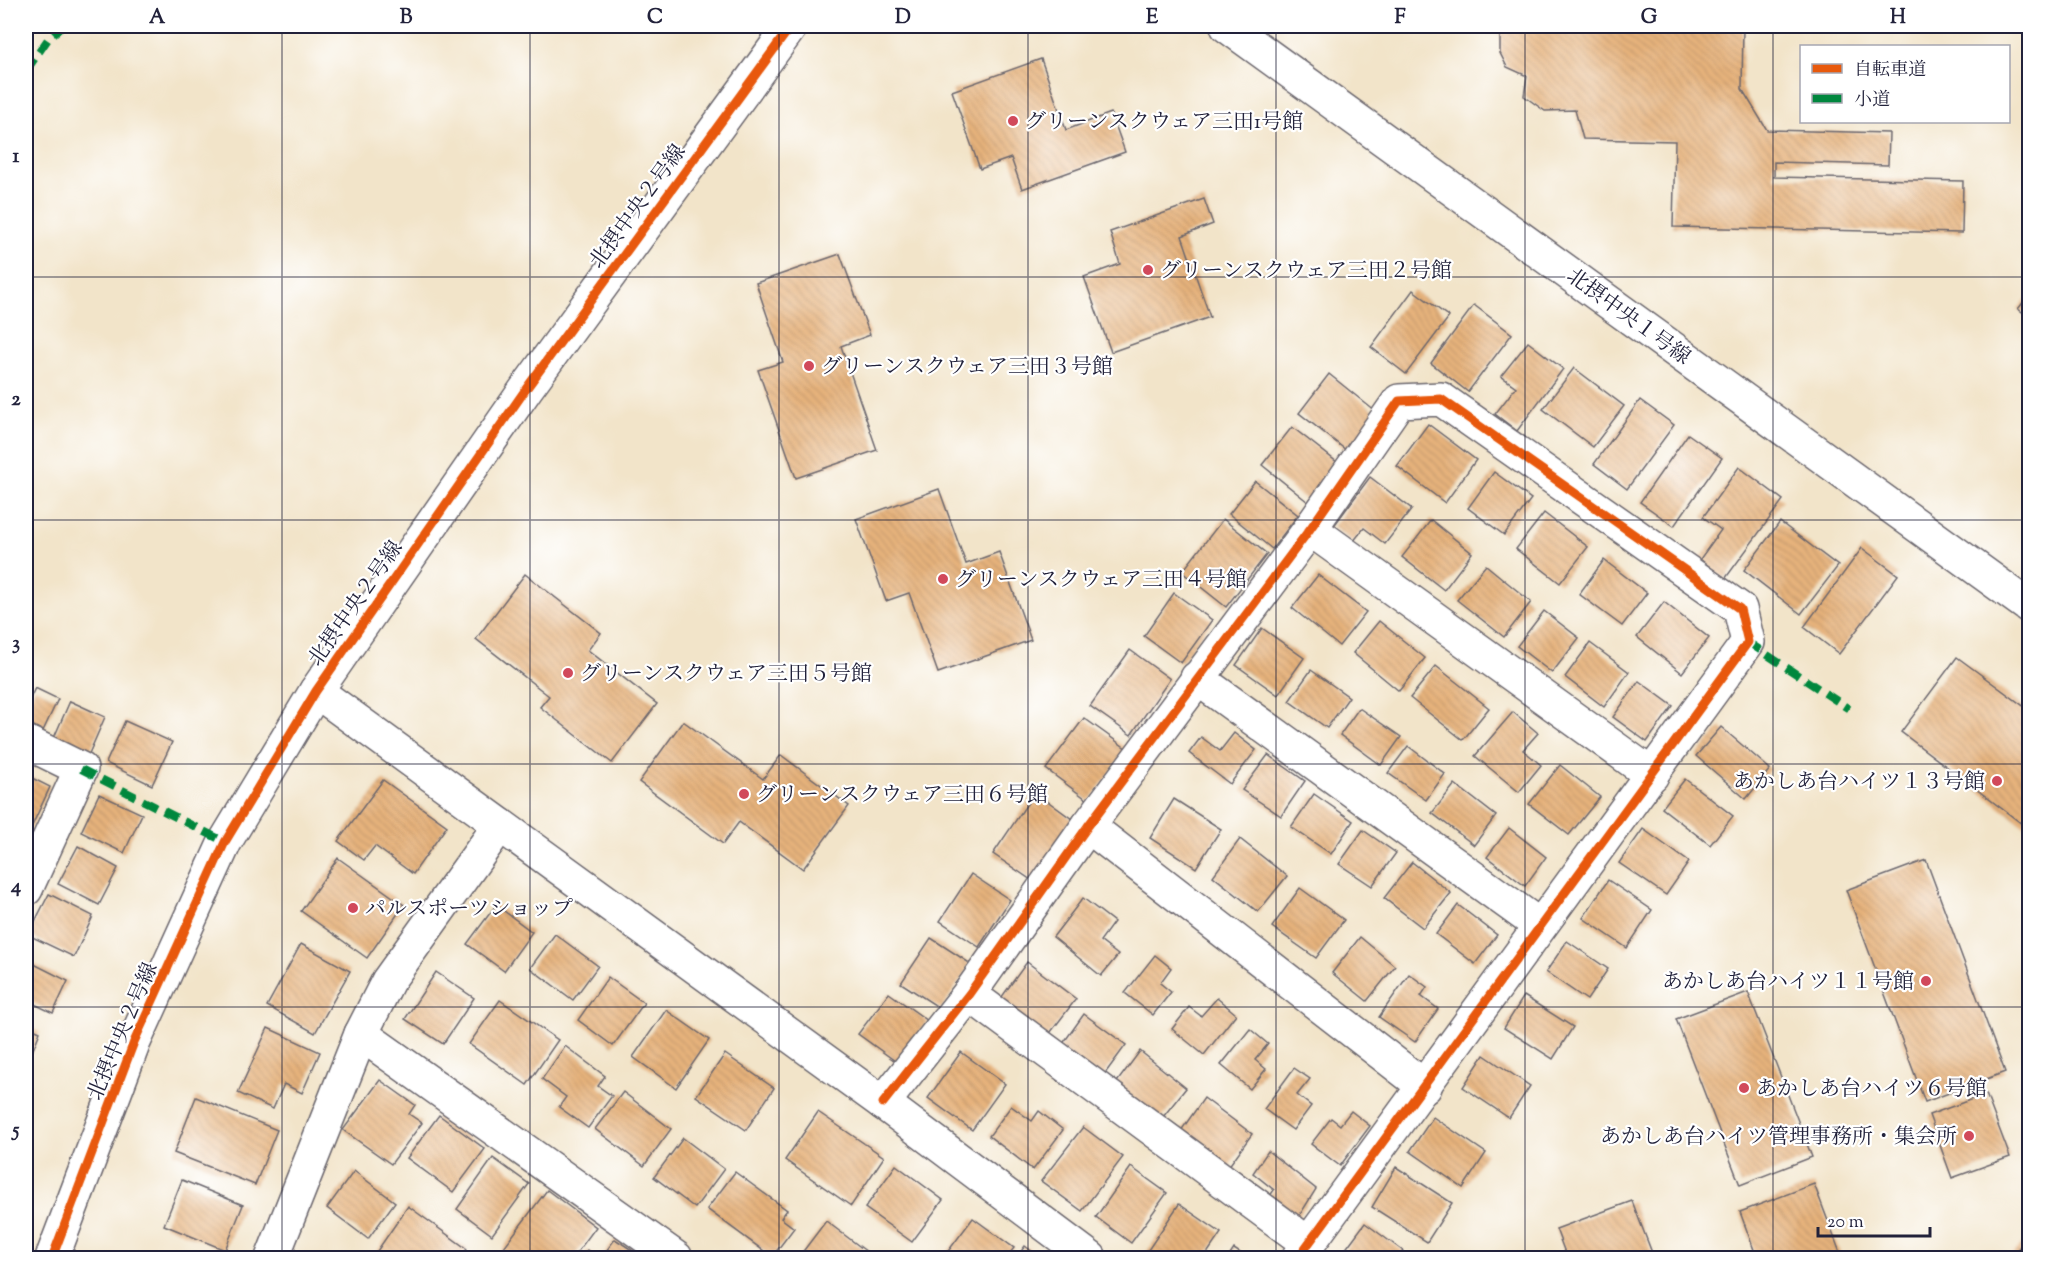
<svg xmlns="http://www.w3.org/2000/svg" width="2055" height="1284" font-family="'Sorts Mill Goudy','Noto Serif JP',serif">
<defs>
<pattern id="building-back-hatch" width="6" height="6" patternUnits="userSpaceOnUse" patternTransform="scale(1.5)"><rect width="6" height="6" fill="#e6b27c"/><path d="M-1 5l2 2M0 0l6 6M5-1l2 2" fill="none" stroke="#c5996c"/></pattern>
</defs>
<rect width="100%" height="100%" fill="#fff"/>
<filter id="ink" filterUnits="userSpaceOnUse"><feTurbulence type="fractalNoise" baseFrequency=".0167" numOctaves="2"/><feDisplacementMap in="SourceGraphic" scale="12" xChannelSelector="R" yChannelSelector="G"/><feConvolveMatrix kernelMatrix="1 2 1 2 8 2 1 2 1" color-interpolation-filters="sRGB"/></filter>
<filter id="wash" filterUnits="userSpaceOnUse"><feTurbulence type="fractalNoise" baseFrequency=".008" numOctaves="4" result="noise"/><feDisplacementMap in="SourceGraphic" scale="24" xChannelSelector="R" yChannelSelector="G"/><feGaussianBlur stdDeviation="1.35" result="paint"/><feColorMatrix in="noise" values="0 0 0 0 0 0 0 0 0 0 0 0 0 0 0 0 0 1.4 0 .05"/><feComposite in="paint" operator="in"/></filter>
<g filter="url(#wash)">
<rect width="100%" height="100%" fill="#f2e4c9"/>
<g id="blocks">
<!-- building -->
<g fill="url(#building-back-hatch)">
<path d="M1451,26H1743L1742,89L1767,130L1889,133L1888,165L1774,162V177L1963,181L1962,233L1673,227L1675,141L1583,139L1575,110L1545,111L1524,96L1527,76L1507,67L1500,53V34L1451,32Z"/>
<path d="M1041,59L1066,130L1111,113L1125,152L1022,189L1011,158L980,169L952,91Z"/>
<path d="M1204,199L1213,224L1182,236L1210,317L1111,352L1084,277L1120,264L1110,232Z"/>
<path d="M840,254L870,335L841,346L877,450L796,478L758,370L783,362L756,283Z"/>
<path d="M1413,290L1449,317L1406,374L1371,347Z"/>
<path d="M2030,294V317L2018,309Z"/>
<path d="M1474,305L1512,334L1468,392L1431,363Z"/>
<path d="M1528,342L1563,369L1517,431L1495,414L1516,387L1501,376Z"/>
<path d="M1574,368L1624,406L1593,447L1543,409Z"/>
<path d="M1329,374L1381,416L1351,454L1299,413Z"/>
<path d="M1640,400L1674,425L1627,489L1594,464Z"/>
<path d="M1428,424L1476,460L1445,503L1397,466Z"/>
<path d="M1292,427L1338,463L1308,502L1262,465Z"/>
<path d="M1688,434L1722,458L1674,526L1640,502Z"/>
<path d="M1739,467L1783,500L1725,579L1700,559L1721,530L1703,517Z"/>
<path d="M1494,472L1531,499L1504,535L1468,508Z"/>
<path d="M1370,477L1412,509L1385,544L1364,528L1353,542L1333,527Z"/>
<path d="M1255,481L1298,515L1272,549L1229,514Z"/>
<path d="M939,489L966,564L999,552L1031,640L938,673L909,593L886,601L856,519Z"/>
<path d="M1544,513L1588,547L1560,583L1516,549Z"/>
<path d="M1223,519L1267,554L1226,607L1182,572Z"/>
<path d="M1431,520L1472,553L1444,590L1402,557Z"/>
<path d="M1780,522L1838,566L1801,614L1744,570Z"/>
<path d="M1862,548L1898,575L1839,654L1804,627Z"/>
<path d="M1604,560L1647,593L1622,626L1579,594Z"/>
<path d="M1486,565L1531,602L1504,637L1457,600Z"/>
<path d="M525,574L601,633L588,650L657,704L612,763L540,707L549,696L476,639Z"/>
<path d="M1318,575L1366,612L1339,646L1292,608Z"/>
<path d="M1174,593L1212,620L1181,663L1144,636Z"/>
<path d="M1664,602L1709,638L1682,673L1637,637Z"/>
<path d="M1544,611L1579,638L1552,673L1517,646Z"/>
<path d="M1379,621L1425,658L1399,691L1353,653Z"/>
<path d="M1262,628L1304,658L1278,695L1236,665Z"/>
<path d="M1590,643L1629,672L1604,707L1565,677Z"/>
<path d="M1130,650L1170,679L1131,735L1090,706Z"/>
<path d="M1957,657L2030,711V830L1901,732Z"/>
<path d="M1436,666L1489,708L1463,740L1410,698Z"/>
<path d="M1311,670L1349,697L1327,728L1289,701Z"/>
<path d="M1639,681L1673,706L1647,742L1613,717Z"/>
<path d="M35,688L58,699L43,731L26,722V707Z"/>
<path d="M70,701L105,717L88,756L53,740Z"/>
<path d="M1359,708L1401,737L1381,765L1340,735Z"/>
<path d="M1513,712L1538,733L1523,750L1541,765L1519,792L1475,756Z"/>
<path d="M1084,718L1127,749L1089,801L1046,769Z"/>
<path d="M125,721L172,742L152,785L106,763Z"/>
<path d="M683,721L763,779L781,755L849,806L803,869L739,822L723,844L639,782Z"/>
<path d="M1721,727L1770,769L1746,799L1696,756Z"/>
<path d="M1234,733L1256,750L1230,784L1189,753L1201,737L1220,751Z"/>
<path d="M1408,746L1445,774L1426,800L1388,773Z"/>
<path d="M1268,755L1305,781L1281,816L1242,790Z"/>
<path d="M1560,765L1600,797L1569,835L1529,804Z"/>
<path d="M26,775L50,787L30,830L26,828Z"/>
<path d="M1685,779L1733,816L1710,845L1662,808Z"/>
<path d="M383,780L447,826L413,874L375,846L364,860L338,841Z"/>
<path d="M1455,784L1496,816L1474,845L1432,813Z"/>
<path d="M1035,792L1076,822L1034,882L993,854Z"/>
<path d="M99,794L142,814L124,853L81,832Z"/>
<path d="M1314,794L1353,821L1331,854L1291,827Z"/>
<path d="M1174,799L1221,829L1196,868L1150,838Z"/>
<path d="M1509,828L1546,857L1525,886L1487,857Z"/>
<path d="M1643,829L1689,862L1666,895L1619,863Z"/>
<path d="M1363,830L1396,853L1372,886L1339,864Z"/>
<path d="M1240,839L1287,876L1258,912L1213,876Z"/>
<path d="M78,846L118,868L99,905L58,884Z"/>
<path d="M338,858L404,905L367,958L301,911Z"/>
<path d="M1926,860L2005,1072L1925,1102L1846,890Z"/>
<path d="M1412,862L1451,893L1423,928L1384,898Z"/>
<path d="M971,874L1010,900L979,947L940,921Z"/>
<path d="M1608,880L1652,910L1627,948L1583,918Z"/>
<path d="M1300,888L1344,920L1316,958L1272,927Z"/>
<path d="M49,894L93,916L74,957L28,935Z"/>
<path d="M1083,898L1114,922L1100,941L1118,955L1101,976L1053,937Z"/>
<path d="M496,905L532,932L504,971L467,944Z"/>
<path d="M1458,905L1497,935L1475,964L1436,934Z"/>
<path d="M555,934L598,966L573,1000L530,968Z"/>
<path d="M1360,937L1395,966L1367,1001L1332,973Z"/>
<path d="M931,938L971,964L941,1009L901,983Z"/>
<path d="M1567,941L1608,969L1587,1000L1546,972Z"/>
<path d="M301,944L350,971L315,1033L267,1006Z"/>
<path d="M1155,955L1171,968L1160,983L1171,992L1153,1015L1125,993Z"/>
<path d="M26,960L68,981L53,1013L26,1000Z"/>
<path d="M1027,962L1076,999L1044,1041L996,1005Z"/>
<path d="M436,972L474,998L443,1044L405,1019Z"/>
<path d="M1409,974L1427,987L1421,996L1438,1009L1415,1042L1379,1017Z"/>
<path d="M608,977L644,1003L613,1046L578,1020Z"/>
<path d="M1748,992L1812,1157L1740,1185L1676,1019Z"/>
<path d="M889,993L928,1021L898,1063L858,1034Z"/>
<path d="M1524,996L1573,1027L1553,1059L1504,1028Z"/>
<path d="M1217,998L1236,1014L1204,1055L1172,1029L1189,1007L1201,1016Z"/>
<path d="M500,1000L558,1040L527,1085L469,1044Z"/>
<path d="M666,1010L709,1040L676,1088L633,1057Z"/>
<path d="M1084,1014L1126,1045L1101,1079L1059,1049Z"/>
<path d="M26,1026L40,1032L26,1067Z"/>
<path d="M268,1028L320,1052L302,1093L284,1084L273,1109L238,1093Z"/>
<path d="M1250,1029L1268,1044L1255,1060L1266,1069L1250,1089L1221,1065Z"/>
<path d="M565,1046L605,1076L598,1086L612,1096L588,1128L559,1107L566,1097L542,1079Z"/>
<path d="M1140,1051L1186,1088L1159,1122L1114,1086Z"/>
<path d="M961,1052L1005,1084L972,1130L928,1098Z"/>
<path d="M725,1054L774,1088L746,1130L696,1096Z"/>
<path d="M1484,1055L1530,1086L1509,1118L1463,1087Z"/>
<path d="M1294,1068L1310,1079L1297,1095L1311,1106L1293,1130L1264,1109Z"/>
<path d="M380,1080L415,1105L409,1114L422,1123L391,1164L343,1130Z"/>
<path d="M623,1092L671,1129L644,1166L595,1129Z"/>
<path d="M1986,1094L2010,1157L1952,1178L1929,1115Z"/>
<path d="M196,1097L277,1130L255,1185L174,1153Z"/>
<path d="M1204,1098L1252,1134L1226,1170L1178,1135Z"/>
<path d="M1011,1106L1032,1121L1039,1111L1063,1130L1033,1170L989,1136Z"/>
<path d="M1351,1111L1370,1126L1340,1166L1311,1144L1331,1118L1340,1125Z"/>
<path d="M818,1112L884,1157L851,1206L785,1160Z"/>
<path d="M439,1115L485,1149L453,1192L407,1158Z"/>
<path d="M1433,1117L1486,1153L1463,1188L1410,1151Z"/>
<path d="M1083,1127L1123,1157L1082,1211L1041,1181Z"/>
<path d="M683,1138L724,1169L695,1208L654,1177Z"/>
<path d="M1268,1151L1316,1189L1293,1226L1263,1206L1274,1190L1253,1173Z"/>
<path d="M493,1158L529,1184L492,1235L457,1209Z"/>
<path d="M896,1165L943,1200L912,1242L865,1208Z"/>
<path d="M1131,1167L1167,1193L1131,1243L1096,1217Z"/>
<path d="M1396,1167L1452,1203L1427,1242L1372,1207Z"/>
<path d="M354,1171L395,1202L368,1239L327,1208Z"/>
<path d="M735,1172L787,1210L781,1218L794,1228L772,1257L707,1209Z"/>
<path d="M182,1180L243,1205L225,1250L164,1225Z"/>
<path d="M1814,1184L1842,1258H1757L1740,1212Z"/>
<path d="M547,1190L596,1227L573,1258H510L501,1251Z"/>
<path d="M1632,1201L1654,1258H1567L1556,1229Z"/>
<path d="M1179,1204L1221,1233L1204,1258H1154L1146,1253Z"/>
<path d="M408,1206L467,1249L461,1258H382L375,1254Z"/>
<path d="M973,1218L1014,1248L1006,1258H943Z"/>
<path d="M826,1221L871,1255L868,1258H798Z"/>
<path d="M1365,1223L1403,1251L1397,1258H1339Z"/>
<path d="M2030,1233V1258H2011Z"/>
<path d="M615,1239L644,1258H601Z"/>
<path d="M1025,1246L1041,1258H1016Z"/>
<path d="M1234,1249L1248,1258H1228Z"/>
<path d="M587,1250L599,1258H581Z"/>
</g>
</g>
</g>
<g filter="url(#ink)">
<use href="#blocks" fill-opacity="0" stroke="#6b666d" stroke-width="1.5"/>
<g fill="none" stroke-linecap="round" stroke-linejoin="round">
<defs>
<g id="minor">
<path d="M1310,529L1652,775"/>
<path d="M1197,678L1540,926"/>
<path d="M316,691L883,1103L1090,1258"/>
<path d="M26,742L81,769L26,889"/>
<path d="M1088,826L1425,1087"/>
<path d="M969,994L1309,1244"/>
<path d="M361,1034L676,1258"/>
<path d="M883,1103L969,994L1088,826L1310,529L1399,401L1441,399L1740,609L1748,642L1298,1258"/>
<path d="M272,1258L361,1034L388,981L500,825"/>
</g>
<g id="tertiary">
<path d="M1227,26L2030,607"/>
<path d="M52,1258L134,1042L225,842L316,691L526,389L791,26"/>
</g>
</defs>
<!-- minor casing -->
<use href="#minor" stroke="#6b666d" stroke-width="36"/>
<!-- tertiary casing -->
<use href="#tertiary" stroke="#6b666d" stroke-width="36"/>
<!-- minor -->
<use href="#minor" stroke="#fff" stroke-width="33"/>
<!-- tertiary -->
<use href="#tertiary" stroke="#fff" stroke-width="33"/>
<!-- quiet -->
<g stroke="#00873e" stroke-width="8" stroke-dasharray="15 8" stroke-linecap="butt">
<path d="M26,71L48,39L62,26"/>
<path d="M1748,642L1849,709"/>
<path d="M81,769L225,842"/>
</g>
<defs>
<g id="cycleway">
<path d="M883,1103L969,994L1088,826L1310,529L1399,401L1441,399L1740,609L1748,642L1298,1258"/>
<path d="M52,1258L134,1042L225,842L316,691L526,389L791,26"/>
</g>
</defs>
<!-- cycleway casing -->
<use href="#cycleway" stroke="#fff" stroke-width="13"/>
<!-- cycleway -->
<use href="#cycleway" stroke="#e8590c" stroke-width="9"/>
</g>
</g>
<!-- grid -->
<path fill="none" stroke="#22223b" stroke-width="1.5" stroke-opacity="0.55" d="M282,26V1258M530,26V1258M779,26V1258M1028,26V1258M1276,26V1258M1525,26V1258M1773,26V1258M26,277H2030M26,520H2030M26,764H2030M26,1007H2030"/>
<!-- markers -->
<g fill="#d1495b" stroke="#fff" stroke-width="2">
<circle cx="1013" cy="121" r="6"/>
<circle cx="1148" cy="270" r="6"/>
<circle cx="809" cy="366" r="6"/>
<circle cx="943" cy="579" r="6"/>
<circle cx="568" cy="673" r="6"/>
<circle cx="1997" cy="781" r="6"/>
<circle cx="744" cy="794" r="6"/>
<circle cx="353" cy="908" r="6"/>
<circle cx="1926" cy="981" r="6"/>
<circle cx="1744" cy="1088" r="6"/>
<circle cx="1969" cy="1136" r="6"/>
</g>
<g text-anchor="middle" stroke-width="4.5" stroke-linejoin="round" paint-order="stroke">
<!-- poi labels -->
<g font-size="21" fill="#22223b" stroke="#fff" text-anchor="start">
<text x="1025" y="128">グリーンスクウェア三田1号館</text>
<text x="1160" y="277">グリーンスクウェア三田２号館</text>
<text x="821" y="373">グリーンスクウェア三田３号館</text>
<text x="955" y="586">グリーンスクウェア三田４号館</text>
<text x="580" y="680">グリーンスクウェア三田５号館</text>
<text x="1985" y="788" text-anchor="end">あかしあ台ハイツ１３号館</text>
<text x="756" y="801">グリーンスクウェア三田６号館</text>
<text x="365" y="915">パルスポーツショップ</text>
<text x="1914" y="988" text-anchor="end">あかしあ台ハイツ１１号館</text>
<text x="1756" y="1095">あかしあ台ハイツ６号館</text>
<text x="1957" y="1143" text-anchor="end">あかしあ台ハイツ管理事務所・集会所</text>
</g>
<!-- street labels -->
<g font-size="21" fill="#22223b" stroke="#fff">
<text transform="translate(637 206) rotate(-54)" y="7">北摂中央２号線</text>
<text transform="translate(1629 316) rotate(36)" y="7">北摂中央１号線</text>
<text transform="translate(355 603) rotate(-55)" y="7">北摂中央２号線</text>
<text transform="translate(122 1031) rotate(-67)" y="7">北摂中央２号線</text>
</g>
</g>
<!-- margin -->
<rect width="2055" height="1284" fill="none" stroke="#fff" stroke-width="66"/>
<!-- legend -->
<rect x="1800" y="45" width="210" height="78" fill="#ffffff" stroke="#a7a7b1" stroke-width="1.5"/>
<rect x="1812" y="64" width="30" height="9" fill="#e8590c" stroke="#a7a7b1" stroke-width="1.5"/>
<text x="1854" y="75" font-size="18" fill="#22223b">自転車道</text>
<rect x="1812" y="94" width="30" height="9" fill="#00873e" stroke="#a7a7b1" stroke-width="1.5"/>
<text x="1854" y="105" font-size="18" fill="#22223b">小道</text>
<!-- scale -->
<path d="M1818 1227v9h112v-9" fill="none" stroke="#22223b" stroke-width="3"/>
<text x="1827" y="1227" font-size="18" fill="#22223b" stroke="#ffffff" stroke-width="4.5" paint-order="stroke">20 m</text>
<rect x="33" y="33" width="1989" height="1218" fill="none" stroke="#22223b" stroke-width="2"/>
<g font-size="20" text-anchor="middle" font-weight="bold" fill="#22223b">
<text x="157" y="23">A</text>
<text x="406" y="23">B</text>
<text x="655" y="23">C</text>
<text x="903" y="23">D</text>
<text x="1152" y="23">E</text>
<text x="1400" y="23">F</text>
<text x="1649" y="23">G</text>
<text x="1898" y="23">H</text>
<text x="16" y="162">1</text>
<text x="16" y="405">2</text>
<text x="16" y="649">3</text>
<text x="16" y="892">4</text>
<text x="16" y="1136">5</text>
</g>
</svg>
